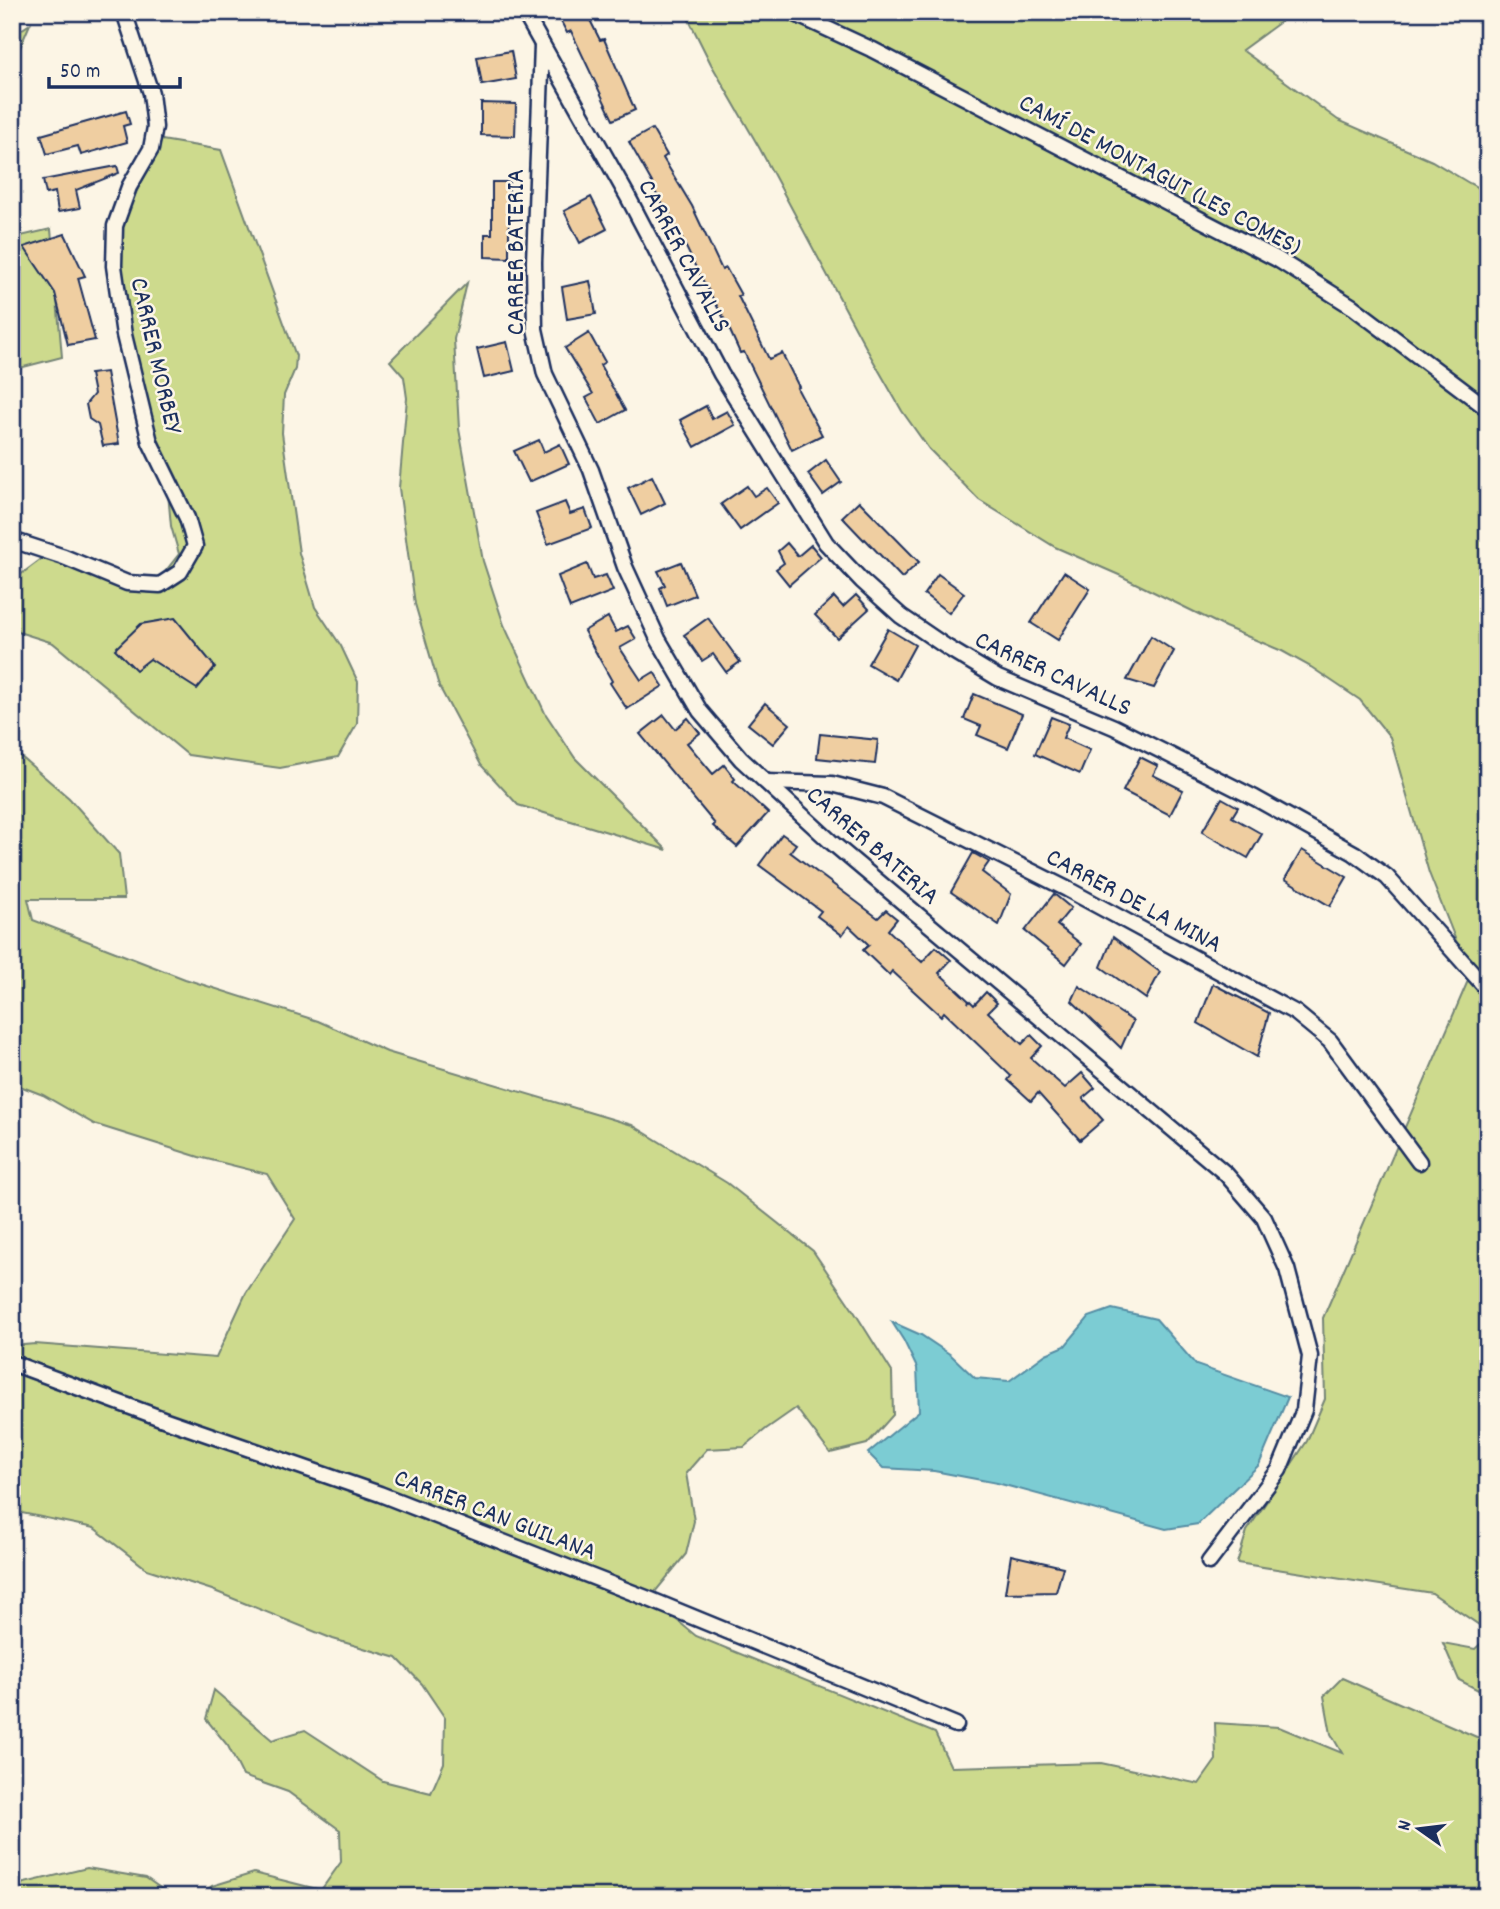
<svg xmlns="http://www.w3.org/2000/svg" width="1500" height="1909" font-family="Dekko,sans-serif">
<rect width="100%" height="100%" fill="#fcf5e5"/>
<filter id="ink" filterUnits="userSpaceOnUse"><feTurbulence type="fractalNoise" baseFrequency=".0143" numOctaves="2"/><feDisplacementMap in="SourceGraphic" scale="14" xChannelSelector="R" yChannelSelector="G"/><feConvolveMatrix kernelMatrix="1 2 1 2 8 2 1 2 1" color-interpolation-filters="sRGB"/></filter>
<g filter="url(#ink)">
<!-- green -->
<g fill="#cdda8d" stroke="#748476" stroke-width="2">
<path d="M685,12H1294L1242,50L1338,120L1432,161L1469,183L1488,193V1631L1432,1593L1237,1563L1247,1531L1307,1441L1325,1399L1323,1318L1470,976L1429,873L1390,737L1360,700L1311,667L1282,651L1225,627L1119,575L1055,547L979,500L929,449L902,411L870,355L760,149L711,64Z"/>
<path d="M30,24L12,66V36Z"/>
<path d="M162,140L221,150L296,356L295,369L284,395L282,433L299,553L315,607L341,646L358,682L357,724L338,757L280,768L188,755L53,643L12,630V581L48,554L127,582L160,578L179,554L171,526L166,471L131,341L117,231Z"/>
<path d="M51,229L62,357L12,370V238Z"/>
<path d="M467,283L454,339L459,429L483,561L504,625L545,713L575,758L667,850L518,805L481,765L439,686L415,604L399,488L407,398L404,377L390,361Z"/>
<path d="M12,749L69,798L119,854L124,899H28L33,920L185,979L318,1021L387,1052L632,1125L727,1183L813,1251L855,1313L892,1372L893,1415L867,1444L830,1453L796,1408L766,1429L744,1447L707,1449L686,1473L694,1521L686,1554L650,1598L696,1636L935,1733L951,1767L1101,1763L1199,1784L1216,1760L1215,1723L1279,1727L1342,1753L1331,1734L1324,1696L1342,1678L1488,1742V1897H198L212,1886L254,1873L321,1890L341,1862L340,1830L288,1792L243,1776L228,1746L206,1719L214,1690L272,1740L305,1730L383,1781L431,1793L444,1763L445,1718L422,1684L397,1658L333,1639L212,1590L147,1569L94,1528L12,1511V1346L35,1344L216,1358L246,1293L295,1219L267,1174L199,1157L94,1124L43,1095L12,1083Z"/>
<path d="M1488,1637V1695L1459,1680L1443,1643L1475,1649Z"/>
<path d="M87,1868L146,1878L173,1897H12V1886Z"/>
</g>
<!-- water -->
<path fill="#7bccd3" stroke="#558da4" stroke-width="2" d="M1112,1309L1156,1319L1196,1365L1288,1397L1259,1465L1198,1524L1166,1529L997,1483L934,1471L883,1468L868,1453L919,1411L917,1368L904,1341L892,1322L921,1335L951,1355L975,1378L1009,1381L1046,1354L1065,1346L1089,1317Z"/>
<!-- building -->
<g fill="#efcea1" stroke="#1b2f5e" stroke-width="2">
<path d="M556,12H586L600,40L604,39L635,110L613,120L571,31L567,33Z"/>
<path d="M511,51L516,79L482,85L477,57Z"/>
<path d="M481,103L516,104L515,136L481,135Z"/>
<path d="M126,111L130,124L123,126L127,142L81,155L78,146L47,154L41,135Z"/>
<path d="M652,129L667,155L663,158L692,206L722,270L726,268L741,295L738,296L769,359L782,353L799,387L797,388L822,435L792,450L744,352L740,353L727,324L697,270L670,214H669L652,187L654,186L629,142Z"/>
<path d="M117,166L119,173L76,190L80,208L58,212L55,192L46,194L43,180Z"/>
<path d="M492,182H509V258L485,257V234H492Z"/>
<path d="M591,197L607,229L580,243L564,211Z"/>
<path d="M65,234L85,276L78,278L95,340L68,345L55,293L24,247Z"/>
<path d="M590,281L596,314L567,319L562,287Z"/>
<path d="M589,333L605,362L600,365L625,410L600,424L586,398L593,394L565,348Z"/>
<path d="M507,342L514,371L484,378L477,349Z"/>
<path d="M106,372L119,444L103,446L98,425L89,419L86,404L94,394L90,374Z"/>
<path d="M706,406L712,419L727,411L735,425L695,447L680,420Z"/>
<path d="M539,440L544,452L560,444L569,464L529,482L514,451Z"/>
<path d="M826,460L841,482L823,495L808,474Z"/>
<path d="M652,476L665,503L641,515L628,488Z"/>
<path d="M747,486L754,496L767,488L778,503L740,530L721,504Z"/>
<path d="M859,501L919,562L902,578L865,539L864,540L842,517Z"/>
<path d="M565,502L570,514L585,509L592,528L548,544L536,513Z"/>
<path d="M787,543L798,556L811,545L821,557L789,585L776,569L784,563L778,551Z"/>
<path d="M681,562L695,595L667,606L660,588L665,585L658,571Z"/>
<path d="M587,564L593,579L606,575L613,591L570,608L558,576Z"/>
<path d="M1064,572L1090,589L1058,640L1031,623Z"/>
<path d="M938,574L964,593L949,613L924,594Z"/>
<path d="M856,595L869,609L837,638L815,615L834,597L843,607Z"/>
<path d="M608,617L616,632L628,626L636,639L620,648L641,680L654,672L663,686L627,709L610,683L612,681L584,631Z"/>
<path d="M175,618L215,667L197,689L150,659L136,670L115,649L141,624Z"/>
<path d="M708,618L740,662L726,672L713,654L702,661L684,635Z"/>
<path d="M888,629L915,645L896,680L868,664Z"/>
<path d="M1151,636L1174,651L1154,688L1127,680Z"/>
<path d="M974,694L1022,714L1008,748L977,735L981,726L964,719Z"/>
<path d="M765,703L790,724L773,744L748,724Z"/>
<path d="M664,715L675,729L688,718L700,733L687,743L713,774L724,765L735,779L733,781L768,813L737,847L713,826L715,824L640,734Z"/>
<path d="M1051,717L1069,724L1063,738L1090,750L1080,774L1035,754Z"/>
<path d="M820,734L878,740L875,764L817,758Z"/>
<path d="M1140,757L1158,766L1153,775L1183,790L1170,815L1123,791Z"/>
<path d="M1222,798L1238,807L1232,817L1262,834L1248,858L1202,832Z"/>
<path d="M782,834L796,844L790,852L878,918L886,910L897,919L888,930L922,962L936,947L951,960L939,973L969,1001L968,1003L970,1001L974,1005L986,992L997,1003L988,1012L1022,1044L1031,1035L1042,1046L1031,1058L1065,1088L1082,1073L1095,1088L1083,1098L1103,1120L1080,1140L1038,1093L1031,1101L1008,1080L1011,1076L944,1012L941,1016L892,971L889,975L863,950L869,945L849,926L842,935L817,916L821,911L759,865Z"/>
<path d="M1302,850L1347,877L1330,906L1285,879Z"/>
<path d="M973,853L989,862L982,872L1011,894L999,925L951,892Z"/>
<path d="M1054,894L1071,908L1057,925L1081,944L1066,964L1025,931Z"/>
<path d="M1113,937L1160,972L1146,999L1101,967Z"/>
<path d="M1213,984L1269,1013L1257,1057L1198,1023Z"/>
<path d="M1079,986L1133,1021L1121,1048L1072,1001Z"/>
<path d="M1011,1555L1063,1567L1056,1592L1005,1593Z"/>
</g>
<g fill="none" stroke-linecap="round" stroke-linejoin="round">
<defs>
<g id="minor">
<path d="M524,12L628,197L721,374L826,543L862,581L901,616L948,648L998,678L1114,727L1255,798L1354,853L1387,877L1488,990"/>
<path d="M791,12L871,49L1277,259L1353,307L1488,409"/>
<path d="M542,45L534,262L535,329L545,374L591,470L625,567L658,639L700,711L741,759L830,841L1226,1174L1264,1218L1287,1269L1310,1356L1304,1410L1279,1470L1209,1562"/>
<path d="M12,540L64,557L127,583L160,585L180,572L195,546L187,518L150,442L124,335L114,266L115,226L129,187L151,149L155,127L151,93L124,12"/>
<path d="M766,782L832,784L883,797L1067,889L1296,1013L1330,1041L1419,1162"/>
<path d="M12,1363L166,1420L380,1494L649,1599L956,1725"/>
</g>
</defs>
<!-- minor casing -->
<use href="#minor" stroke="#1b2f5e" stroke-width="19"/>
<!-- minor -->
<use href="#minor" stroke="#fcf5e5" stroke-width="14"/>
</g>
</g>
<g text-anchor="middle" stroke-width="5" stroke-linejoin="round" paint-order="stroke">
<!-- street labels -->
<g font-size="26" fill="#1b2f5e" stroke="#fcf5e5">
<text transform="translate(1161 173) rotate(28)" y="9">CAMÍ DE MONTAGUT (LES COMES)</text>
<text transform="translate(514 252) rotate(-90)" y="9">CARRER BATERIA</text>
<text transform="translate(686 255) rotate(62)" y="9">CARRER CAVALLS</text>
<text transform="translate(158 355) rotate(77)" y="9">CARRER MORBEY</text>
<text transform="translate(1054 672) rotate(25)" y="9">CARRER CAVALLS</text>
<text transform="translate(874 844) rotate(41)" y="9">CARRER BATERIA</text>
<text transform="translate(1135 899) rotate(28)" y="9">CARRER DE LA MINA</text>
<text transform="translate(496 1513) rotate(21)" y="9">CARRER CAN GUILANA</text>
</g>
</g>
<!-- margin -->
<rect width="1500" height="1909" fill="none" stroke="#fcf5e5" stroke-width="42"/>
<rect x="21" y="21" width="1458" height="1867" fill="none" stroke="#1b2f5e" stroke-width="2.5" filter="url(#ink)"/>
<!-- north arrow -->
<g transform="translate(1419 1829) rotate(284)" stroke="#fcf5e5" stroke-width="5" paint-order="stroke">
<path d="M0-5L12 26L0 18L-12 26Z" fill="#1b2f5e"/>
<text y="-10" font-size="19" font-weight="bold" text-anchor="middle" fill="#1b2f5e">N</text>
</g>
<!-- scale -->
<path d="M49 77v10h131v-10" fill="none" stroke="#1b2f5e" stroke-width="3.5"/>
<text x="60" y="77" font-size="21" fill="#1b2f5e" stroke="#fcf5e5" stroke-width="5" paint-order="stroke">50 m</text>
</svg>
